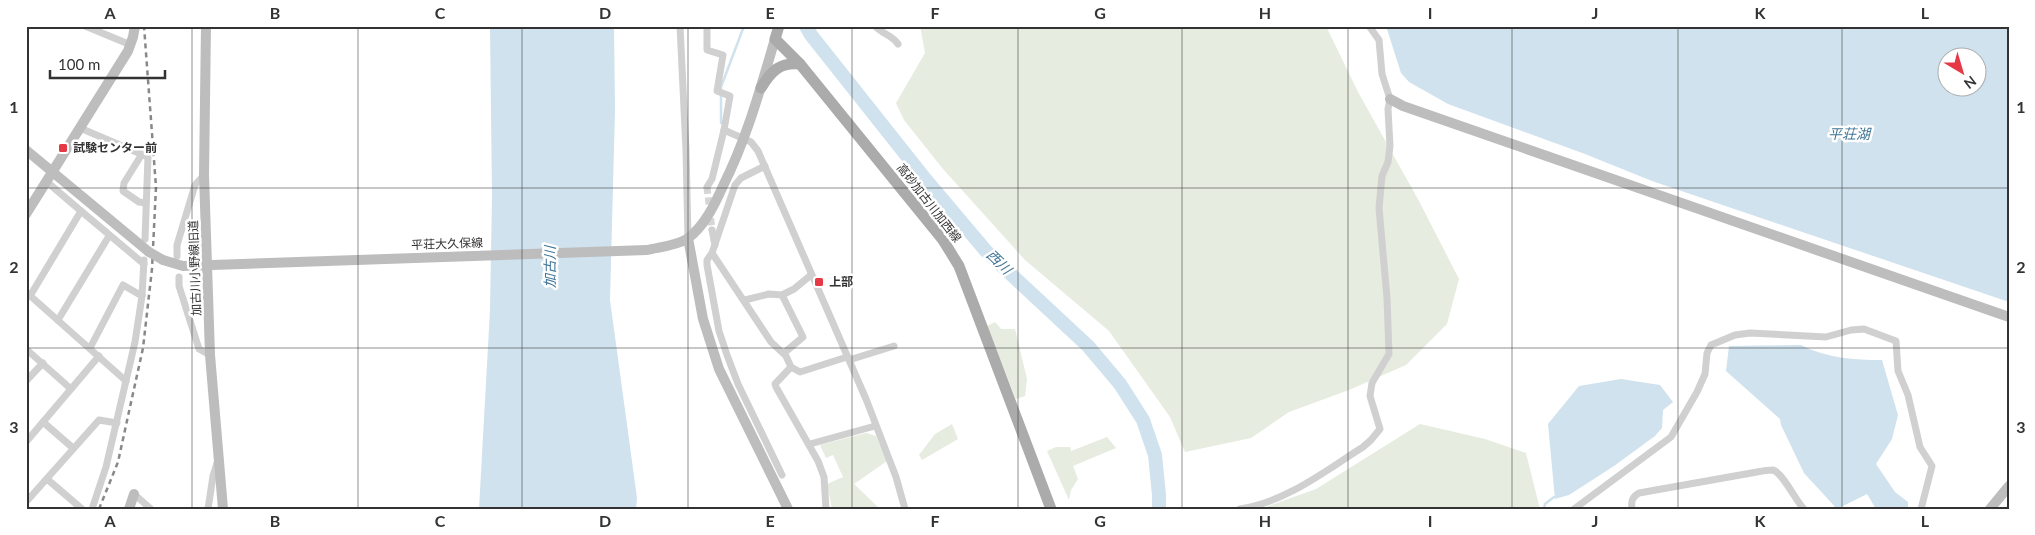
<svg xmlns="http://www.w3.org/2000/svg" width="2035" height="535" font-family="Lato,'Noto Sans JP',sans-serif">
<rect width="100%" height="100%" fill="#fff"/>
<!-- green -->
<g fill="#e6ecdf">
<path d="M920,26H1326L1358,92L1419,201L1459,279L1447,324L1406,365L1349,390L1289,412L1251,438L1185,452L1170,417L1109,331L1025,260L943,169L904,120L896,103L925,53Z"/>
<path d="M995,322L1001,329H1015L1027,379L1025,396L1016,399L987,326Z"/>
<path d="M952,424L958,439L922,460L919,455L935,434Z"/>
<path d="M1420,424L1485,439L1526,453L1540,509H1260L1316,489Z"/>
<path d="M866,433L876,436L887,461L854,484L880,509H832L827,484L843,477L833,455L826,458L820,445Z"/>
<path d="M1107,437L1116,448L1073,466L1078,479L1071,490L1069,500L1047,451L1056,447H1070L1071,451Z"/>
</g>
<!-- water -->
<g fill="#cfe2ee" fill-rule="evenodd">
<path d="M490,26H614L615,110L610,300L637,498L636,509H479L490,310L492,196Z"/>
<path d="M1386,26H2009V302L1652,181L1585,154L1448,104L1409,82L1401,73ZM1948,58H1978V88H1948Z"/>
<path d="M1801,345C1826,358 1854,360 1882,360L1898,415L1892,439L1876,464L1895,492L1908,502V509H1876L1867,494L1837,509L1804,473L1781,425L1780,419L1726,371L1729,346Z"/>
<path d="M1621,379L1660,385L1673,402L1663,410L1662,428L1655,436L1614,466L1569,495L1555,499L1548,424L1579,386Z"/>
</g>
<g fill="none" stroke-linecap="round" stroke-linejoin="round">
<!-- stream -->
<g stroke="#cfe2ee" stroke-width="2.5">
<path d="M721,123V87L744,26"/>
<path d="M1544,509L1545,504L1554,497"/>
</g>
<!-- river -->
<path stroke="#cfe2ee" stroke-width="14" d="M806,26L811,35L926,180L986,251L1088,346L1120,384L1143,420L1155,455L1159,495V509"/>
<!-- street-tunnel -->
<path stroke="#d6d6d6" stroke-width="7" stroke-dasharray="7 3.5" stroke-linecap="butt" d="M707,187L712,230"/>
<!-- street -->
<g stroke="#d0d0d0" stroke-width="7">
<path d="M85,26L131,45"/>
<path d="M680,26L686,150L688,238"/>
<path d="M707,26V50L723,55L717,91L730,96L724,130L751,142L758,151L866,399L896,477L905,509"/>
<path d="M875,26C882,34 892,35 898,44"/>
<path d="M80,128L148,157L145,239"/>
<path d="M142,154L124,183L123,191L139,202L146,203"/>
<path d="M765,166L741,178L735,185L712,253L771,342L786,356L791,367L775,384L776,387L818,461L824,477L826,509"/>
<path d="M47,182L81,211"/>
<path d="M707,187L712,179L724,130"/>
<path d="M712,230L715,245"/>
<path d="M712,253L707,260V265L719,331L727,355L738,384L782,475"/>
<path d="M177,256V245L195,185L204,175"/>
<path d="M179,277V286L199,349L210,355"/>
<path d="M26,292L126,381"/>
<path d="M782,295L803,337L784,353"/>
<path d="M30,296L81,211L144,264"/>
<path d="M745,300L769,294L782,295L794,289L811,275"/>
<path d="M58,320L109,236"/>
<path d="M90,348L123,285L142,296"/>
<path d="M26,349L71,389"/>
<path d="M849,360L894,346"/>
<path d="M791,367L800,372L847,357"/>
<path d="M26,381L43,363"/>
<path d="M43,422L73,448"/>
<path d="M26,442L99,356"/>
<path d="M810,444L875,426"/>
<path d="M47,479L82,509"/>
<path d="M134,494L151,509"/>
<path d="M26,502L99,420L117,423"/>
<path d="M92,509L106,467L135,342L142,296L144,260"/>
<path d="M208,509L213,476L217,463"/>
<path d="M1240,509C1286,502 1325,471 1363,447L1371,440L1380,429L1370,396L1372,383L1389,354L1387,298L1379,208L1382,176L1388,162L1390,146L1388,109L1390,99L1382,74L1379,40L1369,26"/>
<path d="M1574,509L1671,437L1697,392L1705,374L1707,353L1711,345L1735,335L1750,333L1826,337L1851,330L1864,329L1896,341L1898,371L1908,395L1920,447L1932,466L1921,509"/>
<path d="M1632,509C1631,501 1632,497 1639,493L1757,472C1762,471 1768,470 1773,470C1782,472 1796,501 1804,509"/>
</g>
<!-- secondary -->
<g stroke="#bdbdbd" stroke-width="10">
<path d="M206,26L204,175L210,355L223,509"/>
<path d="M1390,99L1403,106L2009,317"/>
<path d="M26,150L149,252"/>
<path d="M26,214L128,51L133,37L135,26"/>
<path d="M688,238L703,319L719,369L788,509"/>
<path d="M163,260L183,266L647,250C660,247 675,246 687,239C704,227 715,204 723,186C747,138 760,90 775,39"/>
<path d="M129,509L134,494"/>
<path d="M1990,509L2009,486"/>
</g>
<!-- primary -->
<g stroke="#ababab" stroke-width="11">
<path d="M779,26L775,39L800,64L943,240L959,266L1051,509"/>
<path d="M761,88C771,71 780,62 800,64"/>
</g>
<!-- rail -->
<path stroke="#888" stroke-width="2.5" stroke-dasharray="5 4" stroke-linecap="butt" d="M99,509L118,462L130,407L143,348L152,269L156,187L144,26"/>
<!-- secondary-bridge -->
<path stroke="#bdbdbd" stroke-width="10" d="M149,252L163,260"/>
</g>
<!-- grid -->
<path fill="none" stroke="#333" stroke-width="1" stroke-opacity="0.55" d="M192,26V509M358,26V509M522,26V509M688,26V509M852,26V509M1018,26V509M1182,26V509M1348,26V509M1512,26V509M1678,26V509M1842,26V509M26,188H2009M26,348H2009"/>
<!-- markers -->
<g fill="#e63946" stroke="#fff" stroke-width="2">
<rect x="58" y="143" width="10" height="10" rx="2.5"/>
<rect x="814" y="277" width="10" height="10" rx="2.5"/>
</g>
<g text-anchor="middle" stroke-width="5" stroke-linejoin="round" paint-order="stroke">
<!-- poi labels -->
<g font-size="12" font-weight="bold" fill="#333" stroke="#fff" text-anchor="start">
<text x="73" y="152">試験センター前</text>
<text x="829" y="286">上部</text>
</g>
<!-- street labels -->
<g font-size="12" fill="#333" stroke="#fff">
<text transform="translate(929 203) rotate(52)" y="4">高砂加古川加西線</text>
<text transform="translate(447 244) rotate(-2)" y="4">平荘大久保線</text>
<text transform="translate(195 268) rotate(-92)" y="4">加古川小野線旧道</text>
</g>
<!-- water labels -->
<g font-size="14" font-style="italic" fill="#3f7597" stroke="#fff">
<text x="1849" y="139">平荘湖</text>
<text transform="translate(999 262) rotate(44)" y="5">西川</text>
<text transform="translate(550 267) rotate(-90)" y="5">加古川</text>
</g>
</g>
<!-- border -->
<rect width="2035" height="535" fill="none" stroke="#ffffff" stroke-width="55"/>
<!-- north arrow -->
<g transform="translate(1962 72) rotate(142)"><circle r="24" fill="#ffffff" stroke="#adadad"/>
<path d="M0-4L9 19L0 12L-9 19Z" fill="#e63946"/>
<text y="-8" font-size="14" font-weight="bold" text-anchor="middle" fill="#333333">N</text>
</g>
<!-- scale -->
<path d="M50 70v8h115v-8" fill="none" stroke="#333333" stroke-width="2.5"/>
<text x="58" y="70" font-size="15" fill="#333333" stroke="#ffffff" stroke-width="4" paint-order="stroke">100 m</text>
<rect x="28" y="28" width="1980" height="480" fill="none" stroke="#333" stroke-width="2"/>
<g font-size="16" text-anchor="middle" font-weight="bold" fill="#333">
<text x="110" y="19">A</text>
<text x="275" y="19">B</text>
<text x="440" y="19">C</text>
<text x="605" y="19">D</text>
<text x="770" y="19">E</text>
<text x="935" y="19">F</text>
<text x="1100" y="19">G</text>
<text x="1265" y="19">H</text>
<text x="1430" y="19">I</text>
<text x="1595" y="19">J</text>
<text x="1760" y="19">K</text>
<text x="1925" y="19">L</text>
<text x="14" y="113">1</text>
<text x="2021" y="113">1</text>
<text x="14" y="273">2</text>
<text x="2021" y="273">2</text>
<text x="14" y="433">3</text>
<text x="2021" y="433">3</text>
<text x="110" y="527">A</text>
<text x="275" y="527">B</text>
<text x="440" y="527">C</text>
<text x="605" y="527">D</text>
<text x="770" y="527">E</text>
<text x="935" y="527">F</text>
<text x="1100" y="527">G</text>
<text x="1265" y="527">H</text>
<text x="1430" y="527">I</text>
<text x="1595" y="527">J</text>
<text x="1760" y="527">K</text>
<text x="1925" y="527">L</text>
</g>
</svg>
